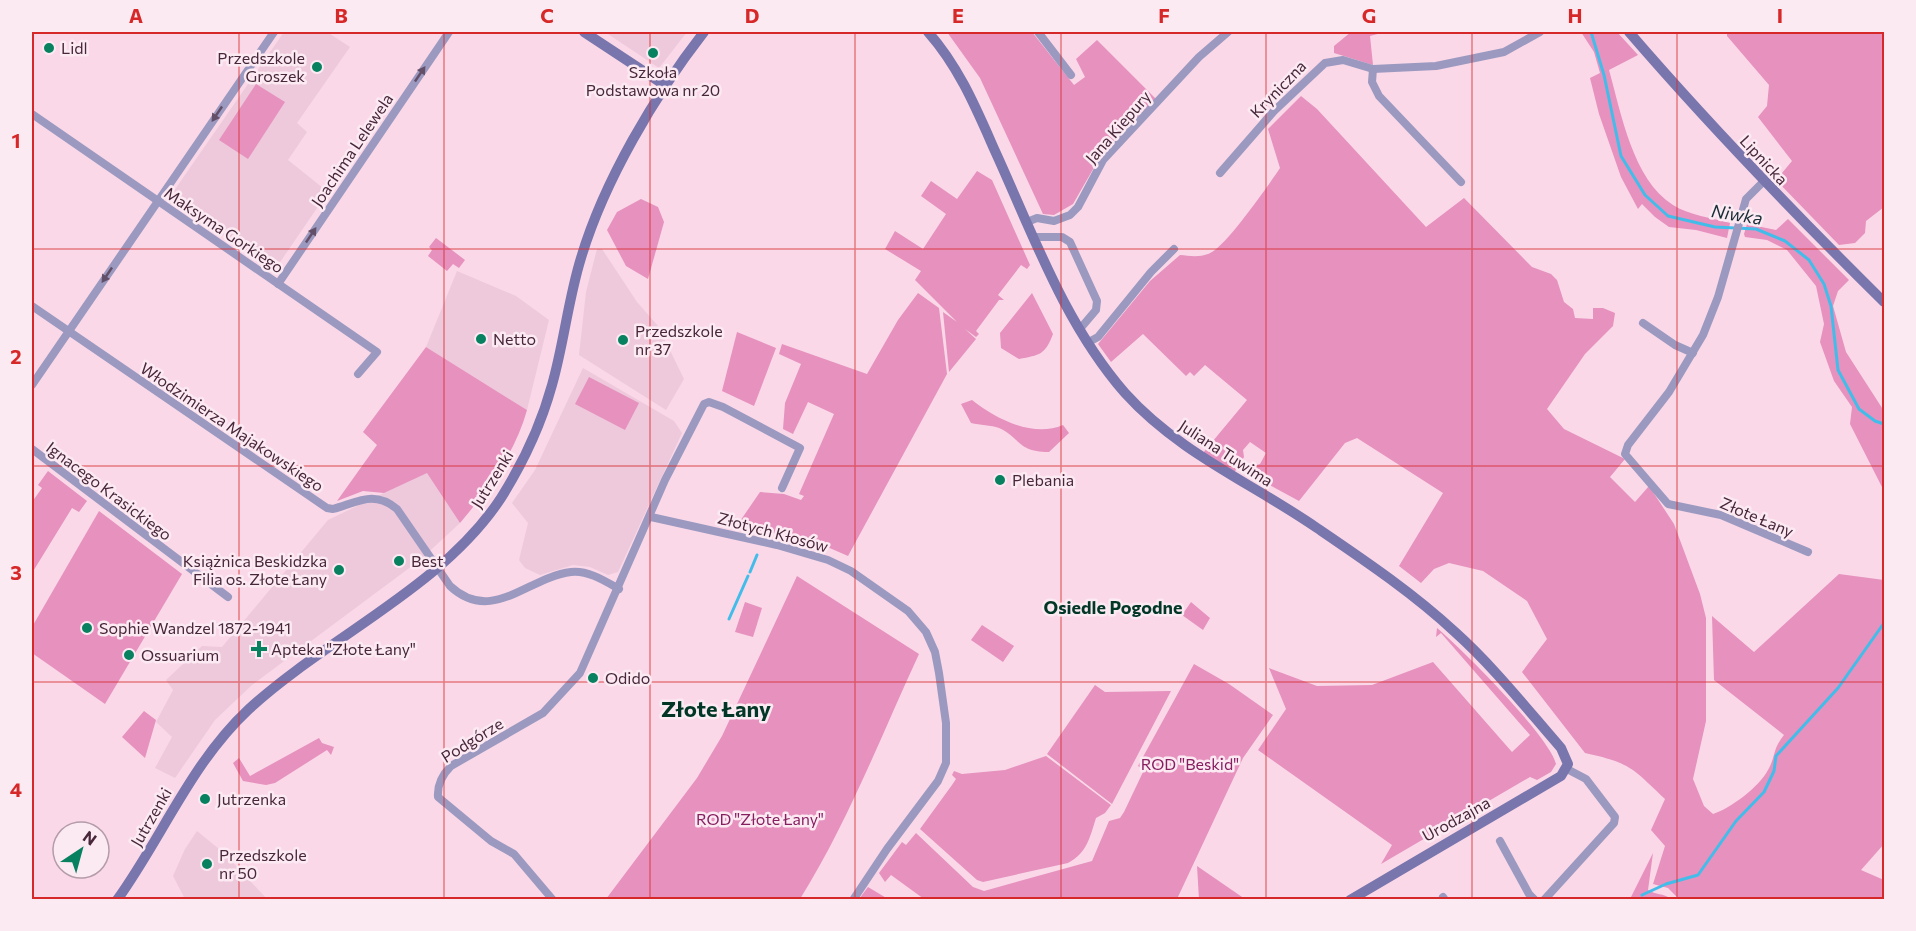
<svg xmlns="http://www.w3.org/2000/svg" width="1916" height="931" font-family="Commissioner,sans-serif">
<rect width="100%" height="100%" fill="#fad8e8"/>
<!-- built -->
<g fill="#eec9db">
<path d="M284,32H327L350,47L297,123L307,132L288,160L328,192L274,271L169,198Z"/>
<path d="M605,32H687L659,68Z"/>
<path d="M597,249H602L637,302L658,326L684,379L666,410L579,355L586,292Z"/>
<path d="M457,271L516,296L549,320L527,410L426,347Z"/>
<path d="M583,368L674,421L682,433L618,572L608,575L590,567L573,565L540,575L525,568L519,560L528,523L512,503L535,470Z"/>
<path d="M427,472L460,523L420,560L252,685L215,720L175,778L155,768L172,737L156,722L173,690L166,680L202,646L222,647L328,520Z"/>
<path d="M197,831L224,853L267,899H185L173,876L185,849Z"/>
</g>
<!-- green -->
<g fill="#e691be">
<path d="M947,32H1032L1074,85L1085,77L1076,59L1097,40L1156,99L1116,138L1100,157L1073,204L1054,215L1043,214L980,78Z"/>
<path d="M1351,32H1385L1370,36L1373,65L1334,53V46Z"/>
<path d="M1581,32H1617L1638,55L1609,70C1621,113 1633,180 1673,205C1688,215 1713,218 1730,223L1727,238L1696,230L1669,227L1655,217L1642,204L1638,209L1621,177L1599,114L1590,78L1600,73L1594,52Z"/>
<path d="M1727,32H1884V207L1866,221L1865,233L1855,243L1839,245L1776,180L1792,161L1758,117L1767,106L1769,85L1727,36Z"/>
<path d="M256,84L285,102L248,159L219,140Z"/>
<path d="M1301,96L1317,109L1426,227L1464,198L1532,267L1551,274L1557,280L1564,302L1573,309L1575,318L1593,319V308H1603L1615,313L1613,326L1585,354L1547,409L1564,429L1625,459L1610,477L1635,502L1649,486L1674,524L1700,594L1706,618V721L1693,779L1704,806L1713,814C1730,809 1760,786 1768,770C1776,756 1772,750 1784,735L1714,680L1712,616L1754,652L1839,574L1884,580V844L1861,870L1884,880V899H1679L1668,888L1653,884L1665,846L1651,830L1665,799C1632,768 1631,763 1585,753L1522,672L1547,639L1527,601L1483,571L1449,563L1434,569L1421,583L1399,566L1443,493L1357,438L1345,443L1299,501L1251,475L1253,466L1260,464L1266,453L1250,442L1243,450L1244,457L1234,473L1203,453L1247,400L1205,365L1194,376L1190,372L1186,376L1143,334L1111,362L1098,344L1150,281L1180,255C1190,256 1202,258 1212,252C1228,243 1268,186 1280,168L1268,129Z"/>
<path d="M977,171L992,180L1030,265L1027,269L1021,265L998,295L1004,300H999L976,331L979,334L976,337L965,329L976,339L949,372L943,312L957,322L915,280L921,271L885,249L895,231L923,249L946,214L921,196L931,181L957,199Z"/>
<path d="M641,199L658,207L664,222L648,279L626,266L607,230L617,212Z"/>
<path d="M1788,219L1849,280L1838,291L1833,306L1846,352L1884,411V491L1850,424L1852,407L1834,381L1820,342L1824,324L1816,286L1787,250L1767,240L1745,237L1744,234L1747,224L1776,230Z"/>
<path d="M436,238L465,260L459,268L453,264L447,271L428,256L432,250L429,247Z"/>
<path d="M918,293L939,308L947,374L848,556L809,539L736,527L760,492L784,494L801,500L804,496L799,494L834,414L808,402L793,434L783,429L785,403L801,364L779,354L782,344L867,374L898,320Z"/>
<path d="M1032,293L1053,334C1045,355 1040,355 1019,359L1001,348L1000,333Z"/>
<path d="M737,332L776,348L754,406L722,391Z"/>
<path d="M426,347L527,410C515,453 488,490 460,523L427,473L384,493L363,491L337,501L377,445L363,432Z"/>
<path d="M589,377L639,403L625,430L575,404Z"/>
<path d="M972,400C996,419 1033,438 1063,425L1069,433L1049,452C1017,452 1020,437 999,428C991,425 980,425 971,423L961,404Z"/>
<path d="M48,471L87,501L79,512L72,508L32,573V502L42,488L38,485Z"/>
<path d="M99,511L182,574L105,704L32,653V627Z"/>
<path d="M797,576L919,654C881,736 848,822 800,899H606L697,778L722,736Z"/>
<path d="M745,602L762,608L753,637L735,632Z"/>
<path d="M1191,602L1210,618L1203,630L1182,615Z"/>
<path d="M982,625L1014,646L1003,662L971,640Z"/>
<path d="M1437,628C1461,648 1550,737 1556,764L1551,772L1537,780L1530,777L1381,864L1392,845L1258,750L1286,709L1269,668L1317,686L1372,685L1433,662L1512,752L1530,735L1441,633L1436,637Z"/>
<path d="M1194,664L1229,684L1273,715L1243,758L1177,899H924L891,875L885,882L879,873L902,842L906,845L916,833L973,887L984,891L1092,861L1109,821L1120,818L1124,812L1144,770L1138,766Z"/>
<path d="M1095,685L1105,692L1171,691L1112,804L1047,754Z"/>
<path d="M144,711L156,720L145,758L122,737Z"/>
<path d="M319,738L322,743L334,747L331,755L327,750L275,783L266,785L243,781L233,763L239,758L250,776Z"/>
<path d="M1046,756L1111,805L1105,813L1096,818C1090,837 1087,853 1068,863L983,882L977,880L920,829L952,785L956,779L952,775L954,771L962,774L1005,770Z"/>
<path d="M1653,853L1648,890C1656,895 1663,893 1671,899H1630Z"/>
<path d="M1197,866L1245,899H1199Z"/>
<path d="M868,887L888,899H859Z"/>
</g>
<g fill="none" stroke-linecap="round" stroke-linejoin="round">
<!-- stream -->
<g stroke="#42bdea" stroke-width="3">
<path d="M1591,32L1604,75L1621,156L1645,195L1668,216L1715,227L1756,229L1785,241L1809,260L1824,284L1831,306L1838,370L1859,409L1875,421L1884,424"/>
<path d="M1884,441V464"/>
<path d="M750,572L757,555"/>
<path d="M729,619L748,576"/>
<path d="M1642,895L1666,884L1698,875L1736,821L1764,792L1774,771L1776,756L1838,688L1884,623"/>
</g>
<!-- street -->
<g stroke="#9b99c0" stroke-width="8">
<path d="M1038,32L1071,75"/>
<path d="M1373,69L1372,82L1379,96L1461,182"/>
<path d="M32,114L377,352L358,374"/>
<path d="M1220,173L1274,111L1325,63L1343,60L1373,69L1436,66L1504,52L1540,32"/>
<path d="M1764,181L1746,199L1718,297L1703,335L1669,392L1628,445L1625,454L1668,504L1721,515L1808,552"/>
<path d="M1027,222L1037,218L1054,221L1070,215L1078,207L1103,160L1199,57L1228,32"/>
<path d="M1034,237H1062L1070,242L1097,301L1096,310L1079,330"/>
<path d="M278,284L449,32"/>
<path d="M32,306L327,508L333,509C358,502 374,490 397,509L450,586C492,625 528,577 571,572C588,570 605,581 619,589"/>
<path d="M1643,323L1675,345L1693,353"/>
<path d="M1087,343L1098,337L1151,272L1174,249"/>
<path d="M32,385L274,32"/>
<path d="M32,449L228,597"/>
<path d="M651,517L777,545L828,560L851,571L908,611L926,632L935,652L939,673L946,723V763L938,781L887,849L853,900"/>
<path d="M1500,841L1529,894L1535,900"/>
<path d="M1443,897L1445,900"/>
<path d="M553,900L514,854L491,841L438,797C437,784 442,775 451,766L543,713L580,673L665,480L704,404L709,402L723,407L800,448L782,488"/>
<path d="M1544,900L1614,823L1615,817L1586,779L1567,769"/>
</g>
<!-- secondary -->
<g stroke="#7975ad" stroke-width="10">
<path d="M584,32L666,86"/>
<path d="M928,32C959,67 976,108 995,151C1033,234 1064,323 1125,393C1179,453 1252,483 1317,528C1364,560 1413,593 1455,632C1494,667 1527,709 1561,748L1568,764L1561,776L1350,900"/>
<path d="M1629,32C1710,126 1796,215 1884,302"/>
<path d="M117,900C163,836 191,763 249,709C327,637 442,588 501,498C523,463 541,425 552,385C564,343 568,300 581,258C604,181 655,95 704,32"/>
</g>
</g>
<!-- one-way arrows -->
<defs><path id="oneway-solid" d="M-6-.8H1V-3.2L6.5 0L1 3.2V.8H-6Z" transform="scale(1.5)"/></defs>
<g fill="#644f68">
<use href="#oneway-solid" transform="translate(420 74) rotate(-56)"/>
<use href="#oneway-solid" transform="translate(217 114) rotate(124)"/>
<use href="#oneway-solid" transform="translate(311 235) rotate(-56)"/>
<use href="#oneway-solid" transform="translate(107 275) rotate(124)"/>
</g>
<!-- grid -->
<path fill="none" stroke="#d62828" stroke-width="1.5" stroke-opacity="0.55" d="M239,32V900M444,32V900M650,32V900M855,32V900M1061,32V900M1266,32V900M1472,32V900M1677,32V900M32,249H1884M32,466H1884M32,682H1884"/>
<!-- markers -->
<g fill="#078160" stroke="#fceaf3" stroke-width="2">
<circle cx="49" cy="48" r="6"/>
<circle cx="653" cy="53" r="6"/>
<circle cx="317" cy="67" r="6"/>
<circle cx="481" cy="339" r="6"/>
<circle cx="623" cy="340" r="6"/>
<circle cx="1000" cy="480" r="6"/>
<circle cx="399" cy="561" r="6"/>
<circle cx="339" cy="570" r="6"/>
<circle cx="87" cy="628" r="6"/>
<path d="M256 640h6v6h6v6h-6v6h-6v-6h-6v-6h6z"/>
<circle cx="129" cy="655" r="6"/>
<circle cx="593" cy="678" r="6"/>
<circle cx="205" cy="799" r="6"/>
<circle cx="207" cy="864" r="6"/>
</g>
<g text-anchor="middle" stroke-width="5" stroke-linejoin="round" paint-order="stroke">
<!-- poi labels -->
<g font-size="16" fill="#472739" stroke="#fceaf3" text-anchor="start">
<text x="61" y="54">Lidl</text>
<text x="305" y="64" text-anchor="end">Przedszkole<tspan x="305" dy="18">Groszek</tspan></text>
<text x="653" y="78" text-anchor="middle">Szkoła<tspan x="653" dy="18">Podstawowa nr 20</tspan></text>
<text x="635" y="337">Przedszkole<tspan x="635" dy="18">nr 37</tspan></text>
<text x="493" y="345">Netto</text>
<text x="1012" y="486">Plebania</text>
<text x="327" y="567" text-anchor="end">Książnica Beskidzka<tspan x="327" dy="18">Filia os. Złote Łany</tspan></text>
<text x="411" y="567">Best</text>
<text x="99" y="634">Sophie Wandzel 1872-1941</text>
<text x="271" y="655">Apteka "Złote Łany"</text>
<text x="141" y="661">Ossuarium</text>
<text x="605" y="684">Odido</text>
<text x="217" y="805">Jutrzenka</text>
<text x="219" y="861">Przedszkole<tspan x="219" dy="18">nr 50</tspan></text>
</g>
<!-- street labels -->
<g font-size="16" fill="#472739" stroke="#fceaf3">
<text transform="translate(1278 89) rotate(-46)" y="6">Kryniczna</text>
<text transform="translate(1118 127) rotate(-49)" y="6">Jana Kiepury</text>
<text transform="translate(352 150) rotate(-56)" y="6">Joachima Lelewela</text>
<text transform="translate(1764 160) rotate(47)" y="6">Lipnicka</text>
<text transform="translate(224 230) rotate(34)" y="6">Maksyma Gorkiego</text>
<text transform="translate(232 427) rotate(34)" y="6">Włodzimierza Majakowskiego</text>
<text transform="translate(1226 453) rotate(33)" y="6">Juliana Tuwima</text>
<text transform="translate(492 479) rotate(-58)" y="6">Jutrzenki</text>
<text transform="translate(109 491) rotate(37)" y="6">Ignacego Krasickiego</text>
<text transform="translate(1757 517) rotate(23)" y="6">Złote Łany</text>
<text transform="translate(773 532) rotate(15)" y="6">Złotych Kłosów</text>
<text transform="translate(472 740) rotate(-32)" y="6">Podgórze</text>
<text transform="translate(151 817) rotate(-60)" y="6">Jutrzenki</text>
<text transform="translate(1456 819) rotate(-29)" y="6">Urodzajna</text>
</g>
<!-- park labels -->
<g font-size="16" fill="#871e60" stroke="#fceaf3">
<text x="1190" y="770">ROD "Beskid"</text>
<text x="760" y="825">ROD "Złote Łany"</text>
</g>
<!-- water labels -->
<g font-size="18" font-style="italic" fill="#182c35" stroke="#fceaf3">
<text transform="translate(1737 215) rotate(9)" y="6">Niwka</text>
</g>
<!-- neighbourhood labels -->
<g font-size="18" font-weight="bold" fill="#023728" stroke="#fceaf3">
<text x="1113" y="614">Osiedle Pogodne</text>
</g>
<!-- district labels -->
<g font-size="22" font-weight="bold" fill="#023728" stroke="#fceaf3">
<text x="716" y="717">Złote Łany</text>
</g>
</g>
<!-- border -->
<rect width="1916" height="931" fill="none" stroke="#fceaf3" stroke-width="66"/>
<!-- north arrow -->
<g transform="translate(81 850) rotate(36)"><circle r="28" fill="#fceaf3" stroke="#b49ca9" stroke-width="1.5"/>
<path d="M0-4.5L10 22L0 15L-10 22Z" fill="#078160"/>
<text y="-9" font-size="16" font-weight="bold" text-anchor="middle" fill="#472739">N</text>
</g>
<rect x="33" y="33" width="1850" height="865" fill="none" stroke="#d62828" stroke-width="2"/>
<g font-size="20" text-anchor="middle" font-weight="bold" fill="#d62828">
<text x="136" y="23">A</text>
<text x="341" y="23">B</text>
<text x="547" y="23">C</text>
<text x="752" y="23">D</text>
<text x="958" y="23">E</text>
<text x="1164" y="23">F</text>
<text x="1369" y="23">G</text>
<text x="1575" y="23">H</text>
<text x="1780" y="23">I</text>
<text x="16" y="148">1</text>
<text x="16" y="364">2</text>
<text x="16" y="580">3</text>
<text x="16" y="797">4</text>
</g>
</svg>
